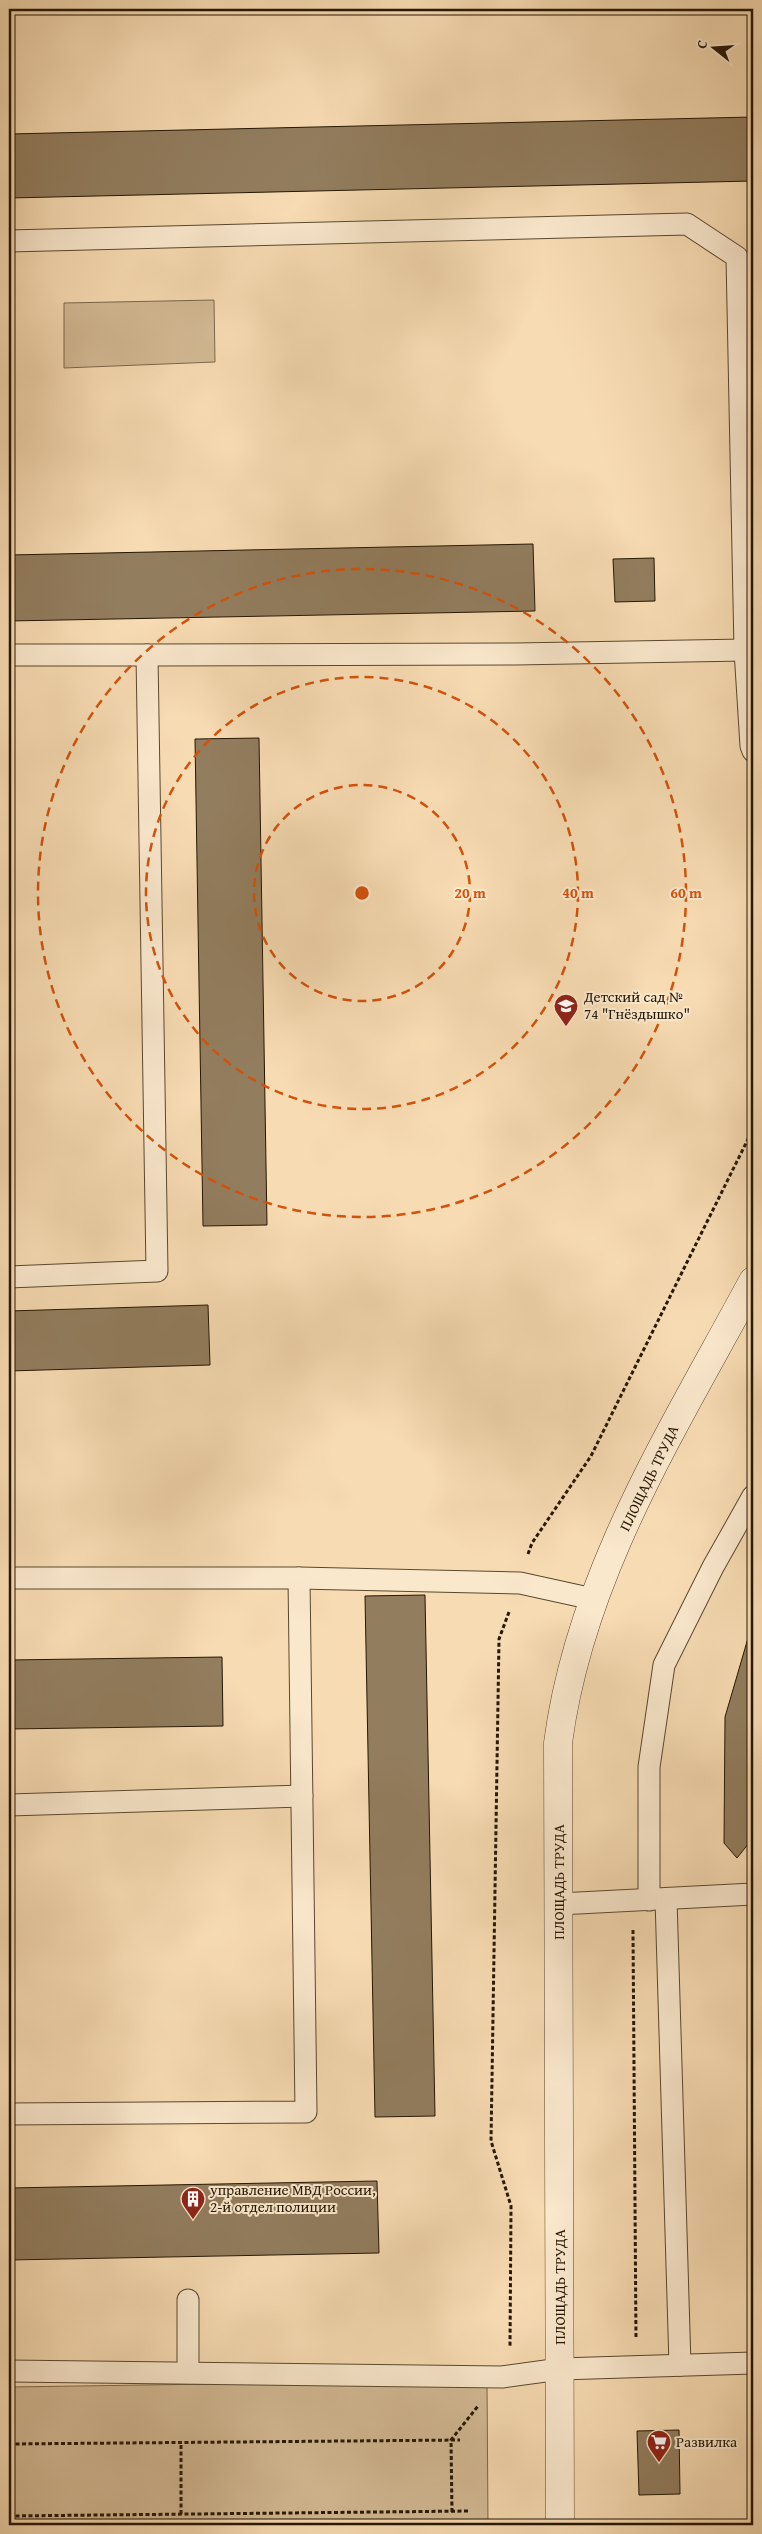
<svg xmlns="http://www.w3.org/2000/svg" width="762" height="2534" font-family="'Gentium Book Plus',serif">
<rect width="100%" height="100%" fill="#f7dbb2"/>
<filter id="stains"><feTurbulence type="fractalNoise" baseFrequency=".004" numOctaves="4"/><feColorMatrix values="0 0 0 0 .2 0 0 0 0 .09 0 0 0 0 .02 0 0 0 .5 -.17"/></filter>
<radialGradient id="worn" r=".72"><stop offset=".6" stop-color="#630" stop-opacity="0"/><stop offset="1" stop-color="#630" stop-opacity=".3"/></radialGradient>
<!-- green -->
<g fill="#d3ba94" stroke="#7c684c">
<path d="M214,300L215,362L64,368V303Z"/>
<path d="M487,2380L488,2525H9V2387Z"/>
</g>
<!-- building -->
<g fill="#927d5e" stroke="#251703">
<path d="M753,117V181L9,198V134Z"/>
<path d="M533,544L535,611L9,621V555Z"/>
<path d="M654,558L655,601L615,602L613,559Z"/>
<path d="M259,738L267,1225L203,1226L195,739Z"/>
<path d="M208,1305L210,1365L9,1371V1311Z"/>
<path d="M425,1595L435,2116L375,2117L365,1596Z"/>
<path d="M753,1621V1716H750L749,1814H753V1843H749L737,1858L724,1843L725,1717Z"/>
<path d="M222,1657L223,1726L9,1729V1660Z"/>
<path d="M750,1716H753V1814H749Z"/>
<path d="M9,1821H11L12,1865H9Z"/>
<path d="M377,2181L379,2253L9,2260V2188Z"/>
<path d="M679,2430L680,2494L639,2495L637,2431Z"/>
</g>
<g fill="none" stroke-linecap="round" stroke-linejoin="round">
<defs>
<g id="lane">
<path d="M9,241L687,224L737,257L745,650L751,746L753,751"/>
<path d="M9,655H147L157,1271L9,1277"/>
<path d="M147,655L515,654L745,650"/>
<path d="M9,1578H299L520,1583L593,1599"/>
<path d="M9,1805L302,1796"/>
<path d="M666,1899L680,2365"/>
<path d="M649,1900V1767L664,1665L713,1567L753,1496"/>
<path d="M559,1904L753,1894"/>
<path d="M9,2114L306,2112L299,1578"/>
<path d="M9,2371L502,2377L560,2369L753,2363"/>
<path d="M188,2372V2300"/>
</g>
<path id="street" d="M560,2525L558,1743C580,1574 674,1428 753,1281"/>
</defs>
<!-- lane casing -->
<use href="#lane" stroke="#5a482f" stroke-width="23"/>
<!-- street casing -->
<use href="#street" stroke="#5a482f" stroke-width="29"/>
<!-- path -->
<g stroke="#251703" stroke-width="3" stroke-dasharray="4 2.5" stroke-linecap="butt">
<path d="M528,1554L532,1543L591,1456L753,1129"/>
<path d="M509,1612L499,1639L491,2141L511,2206L510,2346"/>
<path d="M633,1930L636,2339"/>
<path d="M9,2444L460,2440"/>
<path d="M452,2512L451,2440L478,2406"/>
<path d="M181,2514V2443"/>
<path d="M9,2516L470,2511"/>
</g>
<!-- lane -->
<use href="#lane" stroke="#fae8cd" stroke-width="21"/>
<!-- street -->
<use href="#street" stroke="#fae8cd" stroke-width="28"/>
</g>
<!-- distance rings -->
<g fill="none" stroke="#d4520b" stroke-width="2.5" stroke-dasharray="9 6">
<circle cx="362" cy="893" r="108"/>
<circle cx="362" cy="893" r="216"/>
<circle cx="362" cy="893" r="324"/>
</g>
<!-- icons -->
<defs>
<symbol id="school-pin" viewBox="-11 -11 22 30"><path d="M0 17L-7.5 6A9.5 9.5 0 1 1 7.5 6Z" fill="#8f2418" stroke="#fae8cd"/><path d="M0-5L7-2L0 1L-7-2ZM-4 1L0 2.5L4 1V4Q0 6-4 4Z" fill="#fff"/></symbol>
<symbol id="building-pin" viewBox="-11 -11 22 30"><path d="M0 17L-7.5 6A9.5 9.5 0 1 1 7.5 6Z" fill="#8f2418" stroke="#fae8cd"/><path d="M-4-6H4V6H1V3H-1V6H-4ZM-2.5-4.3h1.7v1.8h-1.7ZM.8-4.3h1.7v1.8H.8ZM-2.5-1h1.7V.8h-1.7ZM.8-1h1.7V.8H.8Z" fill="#fff"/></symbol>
<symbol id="supermarket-pin" viewBox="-11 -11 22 30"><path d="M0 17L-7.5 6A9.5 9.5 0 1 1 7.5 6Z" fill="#8f2418" stroke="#fae8cd"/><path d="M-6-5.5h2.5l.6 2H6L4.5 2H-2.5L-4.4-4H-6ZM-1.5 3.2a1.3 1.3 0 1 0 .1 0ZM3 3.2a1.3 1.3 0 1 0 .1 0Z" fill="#fff"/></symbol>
</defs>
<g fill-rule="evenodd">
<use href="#school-pin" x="552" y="992" width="28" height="38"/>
<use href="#building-pin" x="179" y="2185" width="28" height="38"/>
<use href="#supermarket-pin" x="645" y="2428" width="28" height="38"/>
</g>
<g text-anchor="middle" stroke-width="4" stroke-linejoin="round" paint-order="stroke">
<!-- poi labels -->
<g font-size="15" fill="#251703" stroke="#fae8cd" text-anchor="start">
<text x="584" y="1002">Детский сад №<tspan x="584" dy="17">74 "Гнёздышко"</tspan></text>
<text x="210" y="2195">управление МВД России,<tspan x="210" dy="17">2-й отдел полиции</tspan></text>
<text x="676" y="2447">Развилка</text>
</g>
<!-- street labels -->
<g font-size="15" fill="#251703" stroke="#fae8cd">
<text transform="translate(649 1478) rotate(-64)" y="5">ПЛОЩАДЬ ТРУДА</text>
<text transform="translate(559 1882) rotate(-90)" y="5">ПЛОЩАДЬ ТРУДА</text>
<text transform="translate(560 2287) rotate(-90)" y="5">ПЛОЩАДЬ ТРУДА</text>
</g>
</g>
<circle cx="362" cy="893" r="8" fill="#d4520b" stroke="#fae8cd" stroke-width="2.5"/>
<g font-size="15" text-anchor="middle" font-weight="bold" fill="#d4520b" stroke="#fae8cd" stroke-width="4" stroke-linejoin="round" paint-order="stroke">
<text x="470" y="898">20 m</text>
<text x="578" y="898">40 m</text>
<text x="686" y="898">60 m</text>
</g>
<!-- margin -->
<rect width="762" height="2534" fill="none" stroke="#f7dbb2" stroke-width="30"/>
<rect x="10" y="10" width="742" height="2514" fill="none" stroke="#251703" stroke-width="2.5"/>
<rect x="15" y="15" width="732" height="2504" fill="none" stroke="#251703"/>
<!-- north arrow -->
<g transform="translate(714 48) rotate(287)" stroke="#fae8cd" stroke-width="4" paint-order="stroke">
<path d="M0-4L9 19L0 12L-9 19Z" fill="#251703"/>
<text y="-8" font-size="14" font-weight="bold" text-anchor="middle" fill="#251703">С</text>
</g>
<rect width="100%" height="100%" filter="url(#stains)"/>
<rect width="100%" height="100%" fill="url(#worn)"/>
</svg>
